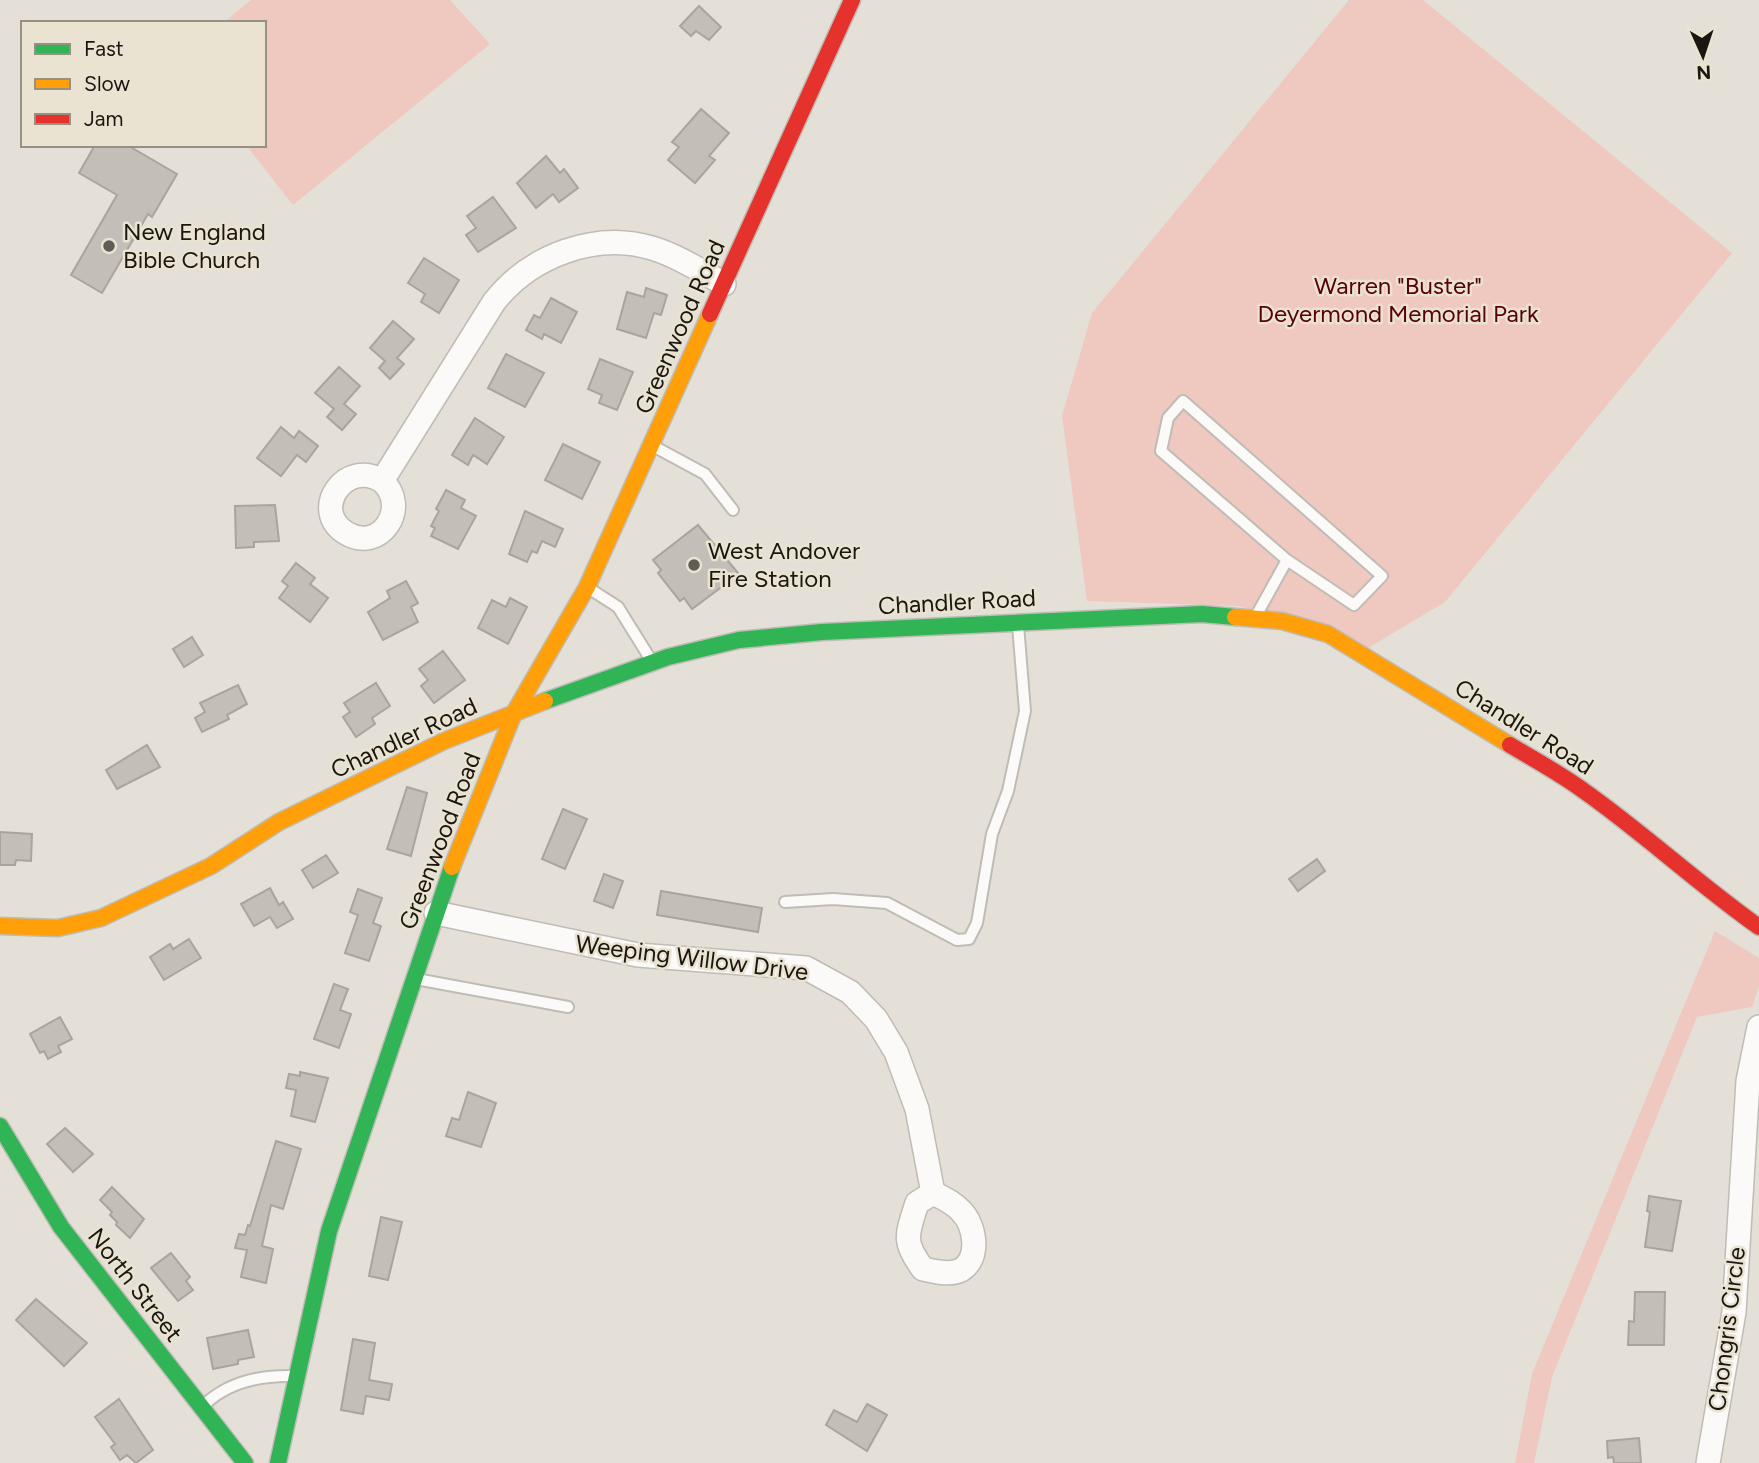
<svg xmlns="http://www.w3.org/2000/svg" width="1759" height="1463" font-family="Figtree,sans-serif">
<rect width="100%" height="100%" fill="#e4e0d7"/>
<!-- green -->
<g fill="#efc8bf">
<path d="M251,0H450L490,44L293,205L246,145H264V23H223Z"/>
<path d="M1349,0H1423L1732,253L1445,602L1368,648L1239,606L1087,601L1062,416L1092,313Z"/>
<path d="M1715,931L1759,958V986L1752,1007L1697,1017L1552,1377L1534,1463H1515L1532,1374Z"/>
</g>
<!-- building -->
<g fill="#c3beb8" stroke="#a9a59e" stroke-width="2">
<path d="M699,6L721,27L709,40L696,31L691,36L680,26Z"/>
<path d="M701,109L729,133L709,156L715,160L695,183L668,160L679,147L672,142Z"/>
<path d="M95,145H127L177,174L152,217L148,214L102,293L71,275L117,195L79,173Z"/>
<path d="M546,156L560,173L564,169L578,188L559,202L553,194L536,208L517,183Z"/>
<path d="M493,197L516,228L478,252L466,235L476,228L467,216Z"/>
<path d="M424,258L459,280L439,313L421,302L425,294L408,283Z"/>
<path d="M646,288L667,295L661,315L654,313L646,338L617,329L627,292L644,297Z"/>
<path d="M551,298L577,312L561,343L544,334L542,339L526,330L534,315L540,318Z"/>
<path d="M393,321L414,339L397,358L404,364L390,379L379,368L385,361L370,348Z"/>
<path d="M506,354L544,373L525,407L488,388Z"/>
<path d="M600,359L633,372L617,410L599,403L602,395L588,389Z"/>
<path d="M339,367L360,386L344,404L356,414L342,430L327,417L334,409L315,393Z"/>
<path d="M475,418L504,437L487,464L473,455L468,465L452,455Z"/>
<path d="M281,427L294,438L299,431L318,446L306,462L297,455L281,476L257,458Z"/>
<path d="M563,444L600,462L582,499L545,480Z"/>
<path d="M446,490L465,500L461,508L476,516L458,549L431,536L435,528L431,526L439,511L436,509Z"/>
<path d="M275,505L279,541L254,542V547L236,548L235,506Z"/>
<path d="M525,511L563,529L555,547L542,541L537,553L532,551L527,562L509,554Z"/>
<path d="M698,525L739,574L692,609L684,598L680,601L658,573L661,570L653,560Z"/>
<path d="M296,563L315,578L310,584L328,598L310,622L279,598L288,586L282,581Z"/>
<path d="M406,581L418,603L411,607L418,622L383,640L368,612L390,598L387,591Z"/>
<path d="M510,598L527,607L508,644L478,628L492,600L506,607Z"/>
<path d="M192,637L203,655L184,667L173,649Z"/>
<path d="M443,651L465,680L434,703L421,686L428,680L419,669Z"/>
<path d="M376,683L390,706L372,718L375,724L356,737L343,717L350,712L344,703Z"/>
<path d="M238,685L247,704L227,715L229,719L202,732L195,718L205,712L200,703Z"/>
<path d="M147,745L160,767L117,789L106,770Z"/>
<path d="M407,787L427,793L411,856L387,849Z"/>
<path d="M563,809L587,819L565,869L542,859Z"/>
<path d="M0,832L32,834L31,861L16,860L15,865H0Z"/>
<path d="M326,855L338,873L313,888L302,870Z"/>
<path d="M1317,859L1325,871L1298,891L1289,879Z"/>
<path d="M604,874L623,881L613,908L594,901Z"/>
<path d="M270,888L279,905L283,902L293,919L277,928L270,917L254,926L241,904Z"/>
<path d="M358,889L382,898L373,923L381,926L369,961L345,953L358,915L350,912Z"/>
<path d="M661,891L762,908L758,932L657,915Z"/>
<path d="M189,939L201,958L164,980L150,957L170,944L173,949Z"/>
<path d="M334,984L348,989L340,1010L351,1014L339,1048L314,1039Z"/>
<path d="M60,1017L72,1039L58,1046L61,1052L48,1059L44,1051L40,1053L30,1034Z"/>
<path d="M300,1072L328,1078L315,1122L291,1116L296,1090L286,1088L289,1074L300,1076Z"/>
<path d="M468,1092L496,1103L481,1147L446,1136L452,1118L459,1120Z"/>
<path d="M65,1128L93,1154L73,1172L47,1144Z"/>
<path d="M276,1141L301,1149L283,1209L271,1205L262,1246L273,1249L266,1283L241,1277L247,1250L235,1248L239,1234L245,1235L248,1225L250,1226Z"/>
<path d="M112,1187L144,1219L130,1238L116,1225L117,1222L110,1215L112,1212L100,1200Z"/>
<path d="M1649,1196L1681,1201L1672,1251L1645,1247L1650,1212L1647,1211Z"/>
<path d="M381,1217L402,1222L388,1280L369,1276Z"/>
<path d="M171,1253L190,1277L186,1281L193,1290L178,1301L151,1268Z"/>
<path d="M1635,1292H1665L1664,1345H1628L1629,1321L1634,1322Z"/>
<path d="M36,1299L87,1343L64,1366L16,1320Z"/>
<path d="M248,1330L254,1357L238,1360V1364L213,1369L207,1338Z"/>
<path d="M353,1339L375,1343L369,1380L392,1384L389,1400L366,1396L363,1414L341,1410Z"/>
<path d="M119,1399L153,1450L136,1463L127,1455L120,1460L111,1447L115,1444L95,1417Z"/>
<path d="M867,1404L887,1415L867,1451L826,1425L834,1410L857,1422Z"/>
<path d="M1639,1438L1641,1463H1614L1613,1457L1608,1458L1607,1441Z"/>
</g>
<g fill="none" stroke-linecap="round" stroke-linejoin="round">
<defs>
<g id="lane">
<path d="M655,447L705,474L733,510"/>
<path d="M590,589L618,607L651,660"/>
<path d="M1256,616L1287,560L1161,451L1168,418L1183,401L1382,576L1354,605L1287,560"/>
<path d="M785,902L833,899L887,903L957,940L969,939L977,923L992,834L1008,791L1025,711L1018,625"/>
<path d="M416,979L568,1007"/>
<path d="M205,1404C229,1382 262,1375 294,1376"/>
</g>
<g id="street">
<path d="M382,481C411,507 380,554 346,533C309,510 346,458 382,481L494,302C530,256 595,231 652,248C678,256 701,271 724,284"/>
<path d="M436,913L638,955L806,968L850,992L876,1019L896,1052L917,1109L933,1193"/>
<path d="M933,1193C943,1198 953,1202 961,1211C975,1225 981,1258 961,1270C949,1276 934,1271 923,1269C902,1241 907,1235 917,1203Z"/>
<path d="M1708,1463L1734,1312L1748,1081L1759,1027"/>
</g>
<g id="fast">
<path d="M545,701L668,657L739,640L822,632L1202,614L1235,617"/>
<path d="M0,1126L61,1227L245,1463"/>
<path d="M278,1463L329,1231L452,867"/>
</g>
<g id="slow">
<path d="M1235,617L1282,621L1328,634L1510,745"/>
<path d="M452,867L514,713L587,587L710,314"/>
<path d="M0,926L58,928L101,918L211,866L279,822L444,741L545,701"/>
</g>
<g id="jam">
<path d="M710,314L852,0"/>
<path d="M1510,745C1535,760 1561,774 1584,791C1645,834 1698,884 1759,927"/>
</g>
</defs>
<!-- lane casing -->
<use href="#lane" stroke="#bfbcb5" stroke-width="14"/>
<!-- street casing -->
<use href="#street" stroke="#bfbcb5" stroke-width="26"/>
<!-- fast casing -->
<use href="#fast" stroke="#bfbcb5" stroke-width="19"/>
<!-- slow casing -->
<use href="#slow" stroke="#bfbcb5" stroke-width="19"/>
<!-- jam casing -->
<use href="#jam" stroke="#bfbcb5" stroke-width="19"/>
<!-- lane -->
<use href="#lane" stroke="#fbfaf9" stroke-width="10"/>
<!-- street -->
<use href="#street" stroke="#fbfaf9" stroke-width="23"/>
<!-- fast -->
<use href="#fast" stroke="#30b455" stroke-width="16"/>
<!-- slow -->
<use href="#slow" stroke="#ff9f0a" stroke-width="16"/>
<!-- jam -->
<use href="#jam" stroke="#e5322d" stroke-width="16"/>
</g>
<!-- markers -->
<g fill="#615d56" stroke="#eae3d1" stroke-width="2.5">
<circle cx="109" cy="246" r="7"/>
<circle cx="694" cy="565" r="7"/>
</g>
<g text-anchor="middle" stroke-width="5" stroke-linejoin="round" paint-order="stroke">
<!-- poi labels -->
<g font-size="24" fill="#1a1711" stroke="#eae3d1" text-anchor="start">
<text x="123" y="240">New England<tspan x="123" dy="28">Bible Church</tspan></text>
<text x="708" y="559">West Andover<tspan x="708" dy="28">Fire Station</tspan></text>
</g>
<!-- park labels -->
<g font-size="24" fill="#5a0104" stroke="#eae3d1">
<text x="1398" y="294">Warren "Buster"<tspan x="1398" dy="28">Deyermond Memorial Park</tspan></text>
</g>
<!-- street labels -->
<g font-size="24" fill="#1a1711" stroke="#eae3d1">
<text transform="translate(680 327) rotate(-66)" y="8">Greenwood Road</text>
<text transform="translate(957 602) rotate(-3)" y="8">Chandler Road</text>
<text transform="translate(1524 727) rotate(32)" y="8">Chandler Road</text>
<text transform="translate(404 738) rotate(-25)" y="8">Chandler Road</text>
<text transform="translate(440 841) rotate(-69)" y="8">Greenwood Road</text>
<text transform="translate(692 958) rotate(7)" y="8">Weeping Willow Drive</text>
<text transform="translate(135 1285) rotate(52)" y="8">North Street</text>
<text transform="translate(1727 1329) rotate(-83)" y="8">Chongris Circle</text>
</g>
</g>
<!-- legend -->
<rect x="21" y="21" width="245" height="126" fill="#eae3d1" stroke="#979184" stroke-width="2"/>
<rect x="35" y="44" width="35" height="10" fill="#30b455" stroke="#979184" stroke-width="2"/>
<text x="84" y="56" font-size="21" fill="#1a1711">Fast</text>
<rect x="35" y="79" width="35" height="10" fill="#ff9f0a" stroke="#979184" stroke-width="2"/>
<text x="84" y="91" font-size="21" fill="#1a1711">Slow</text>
<rect x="35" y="114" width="35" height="10" fill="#e5322d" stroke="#979184" stroke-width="2"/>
<text x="84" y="126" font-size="21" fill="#1a1711">Jam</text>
<!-- north arrow -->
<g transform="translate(1703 56) rotate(177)" stroke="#eae3d1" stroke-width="5" paint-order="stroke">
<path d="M0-5L12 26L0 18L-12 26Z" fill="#1a1711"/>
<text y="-10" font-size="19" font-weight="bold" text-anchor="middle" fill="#1a1711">N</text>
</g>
</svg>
